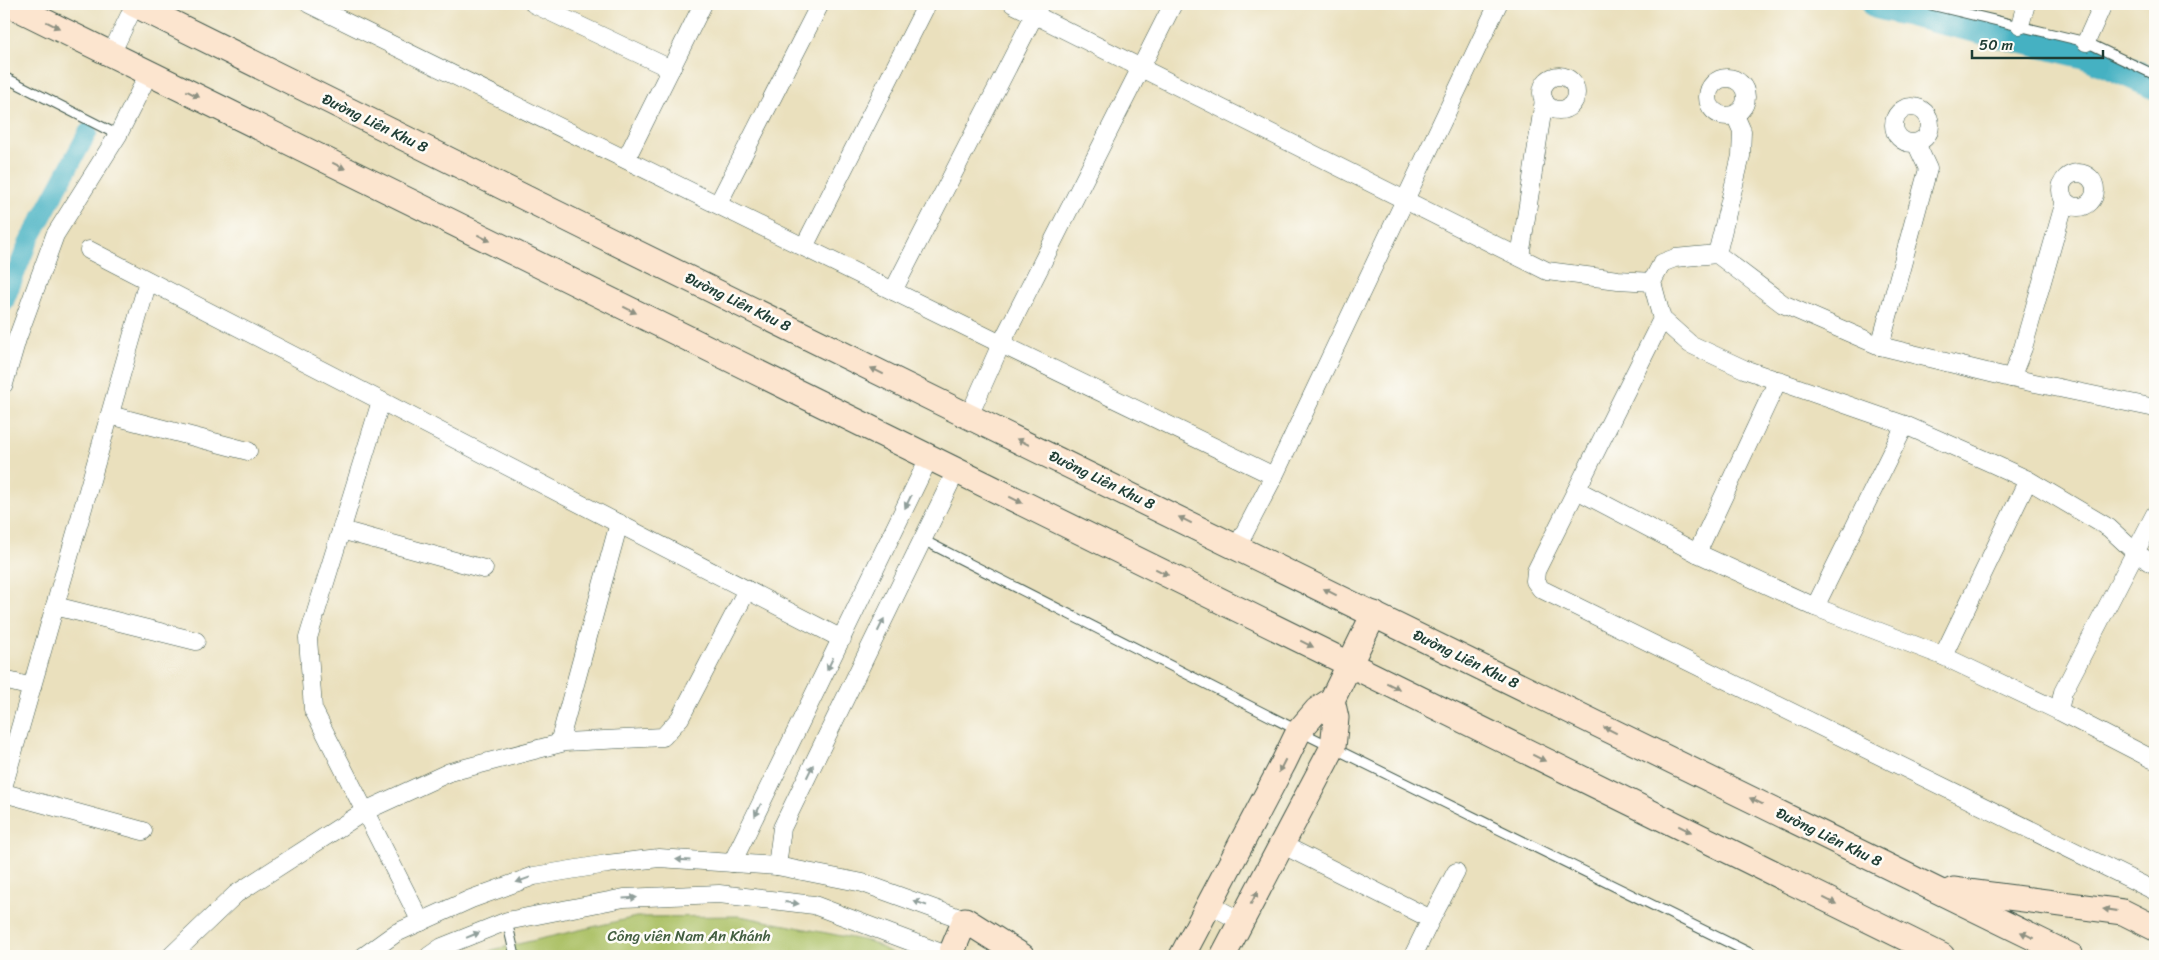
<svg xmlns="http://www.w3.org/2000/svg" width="2159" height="960" font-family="Sriracha,sans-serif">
<rect width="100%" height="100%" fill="#fdfcf7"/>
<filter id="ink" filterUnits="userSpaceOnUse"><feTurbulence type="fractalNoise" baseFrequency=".02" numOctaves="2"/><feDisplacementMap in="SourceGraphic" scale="10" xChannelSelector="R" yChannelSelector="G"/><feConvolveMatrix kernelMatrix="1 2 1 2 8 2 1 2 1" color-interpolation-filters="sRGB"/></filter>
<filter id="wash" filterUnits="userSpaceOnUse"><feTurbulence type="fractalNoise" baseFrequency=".0096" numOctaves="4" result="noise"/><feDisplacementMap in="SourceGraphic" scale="20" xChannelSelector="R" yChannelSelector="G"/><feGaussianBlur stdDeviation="1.12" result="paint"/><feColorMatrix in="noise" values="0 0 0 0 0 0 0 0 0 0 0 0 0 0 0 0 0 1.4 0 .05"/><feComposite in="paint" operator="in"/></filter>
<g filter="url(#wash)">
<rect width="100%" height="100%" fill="#eae0bd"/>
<!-- green -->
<path fill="#aac064" stroke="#647e4c" d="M740,916L872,942L897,956H481L492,950L636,917Z"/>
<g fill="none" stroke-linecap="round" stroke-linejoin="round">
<!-- canal -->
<path stroke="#45b1c2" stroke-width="19" d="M4,303L27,245L88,132"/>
<!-- river -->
<path stroke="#45b1c2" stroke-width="31" d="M1878,4L2088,54L2155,84"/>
</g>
</g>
<g filter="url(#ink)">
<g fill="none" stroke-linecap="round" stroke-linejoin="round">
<defs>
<g id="lane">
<path d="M1927,4L2086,42L2155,75"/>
<path d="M4,77L118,135"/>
<path d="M923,540L1299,731L1756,956"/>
<path d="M507,921L515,956"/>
</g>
<g id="street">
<path d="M309,4L1001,344L1274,476"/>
<path d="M534,4L671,69"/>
<path d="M1013,4L1547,271L1618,280L1652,282"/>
<path d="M2020,25L2026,4"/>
<path d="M2086,42L2103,4"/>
<path d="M111,54L135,4"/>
<circle cx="1559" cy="93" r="17"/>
<circle cx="1727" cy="97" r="19"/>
<circle cx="1912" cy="125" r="18"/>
<path d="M626,159L703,4"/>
<circle cx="2078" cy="190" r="17"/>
<path d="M718,204L820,4"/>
<path d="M804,247L927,4"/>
<path d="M89,250L842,639"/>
<path d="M1717,254L1741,156L1742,131L1735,115"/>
<path d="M1520,257L1544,100"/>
<path d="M893,291L1040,4"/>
<path d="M1662,319L1536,571L1535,581L1541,589L2155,891"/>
<path d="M1880,346L1928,169L1916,143"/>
<path d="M2011,378L2023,348L2065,201"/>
<path d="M4,384L17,339L55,235L118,135L149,73"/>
<path d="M381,401L308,638L313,709L421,922"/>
<path d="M2155,408L2011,378L1880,346L1783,304L1717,254L1675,258L1662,263L1652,282L1662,319L1690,344L1744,369L1905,425L1989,462L2028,480L2109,528L2136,553L2155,565"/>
<path d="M110,415L248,451"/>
<path d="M969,416L1001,344L1173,4"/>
<path d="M1577,490L1697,553L1815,607L1943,656L2059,711L2152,759H2155"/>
<path d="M341,530L484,569"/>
<path d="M1238,545L1274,476L1498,4"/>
<path d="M1697,553L1778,380"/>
<path d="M55,606L196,641"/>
<path d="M1815,607L1905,425"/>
<path d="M1943,656L2028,480"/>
<path d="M4,680L32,687"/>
<path d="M2059,711L2063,692L2155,514"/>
<path d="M559,743L619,523"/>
<path d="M4,784L148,281"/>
<path d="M4,793L143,831"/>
<path d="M1283,845L1431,919L1413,956"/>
<path d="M732,863L929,458"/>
<path d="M777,866L782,828L956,471"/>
<path d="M1209,904L1242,922"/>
<path d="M1431,919L1456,872"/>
<path d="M171,956L236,894L365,811L450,772L565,742L663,737L680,718L747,590"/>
<path d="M364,956L396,933L471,899L534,876L607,864L659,858L777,866L863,883L965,920"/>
<path d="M429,956L442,947L507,921L624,898L719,894L814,905L949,956"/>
</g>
<g id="secondary">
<path d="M9,4L1942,956"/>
<path d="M134,4C412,141 691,281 970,417C1338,595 1705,775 2071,956"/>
<path d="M1953,890L2123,912L2155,928"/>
<path d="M950,956L965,920L1022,956"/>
<path d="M1182,956L1283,764L1299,731L1317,710L1332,700L1374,614"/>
<path d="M1223,956L1333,747L1336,718L1332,700"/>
</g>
</defs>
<!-- lane casing -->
<use href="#lane" stroke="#3d5549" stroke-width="11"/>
<!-- street casing -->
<use href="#street" stroke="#3d5549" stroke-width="19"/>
<!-- secondary casing -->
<use href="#secondary" stroke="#3d5549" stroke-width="27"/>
<!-- lane -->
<use href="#lane" stroke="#fff" stroke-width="9"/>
<!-- street -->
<use href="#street" stroke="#fff" stroke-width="18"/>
<!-- secondary -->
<use href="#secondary" stroke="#fce5cf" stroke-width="25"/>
</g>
<!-- one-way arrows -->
<defs><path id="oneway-solid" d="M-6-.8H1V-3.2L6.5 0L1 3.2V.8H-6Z" transform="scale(1.25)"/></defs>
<g fill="#8e9182">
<use href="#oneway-solid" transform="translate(53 25) rotate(26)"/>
<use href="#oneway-solid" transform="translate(193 94) rotate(26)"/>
<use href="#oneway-solid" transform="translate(339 166) rotate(26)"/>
<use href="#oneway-solid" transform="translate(484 238) rotate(26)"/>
<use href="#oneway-solid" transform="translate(630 310) rotate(26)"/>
<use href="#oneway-solid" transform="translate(877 371) rotate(-154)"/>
<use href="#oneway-solid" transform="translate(1023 442) rotate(-154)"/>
<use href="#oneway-solid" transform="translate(1016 500) rotate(26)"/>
<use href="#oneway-solid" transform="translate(1185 520) rotate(-154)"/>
<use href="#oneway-solid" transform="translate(1162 572) rotate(26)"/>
<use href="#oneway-solid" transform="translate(1330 592) rotate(-153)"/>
<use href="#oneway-solid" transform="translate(1307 644) rotate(26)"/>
<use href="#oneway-solid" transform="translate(1393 686) rotate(26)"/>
<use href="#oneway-solid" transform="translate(1610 730) rotate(-154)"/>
<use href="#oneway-solid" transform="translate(1539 758) rotate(26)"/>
<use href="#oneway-solid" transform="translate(1282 766) rotate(117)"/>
<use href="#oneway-solid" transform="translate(1756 801) rotate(-154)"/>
<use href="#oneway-solid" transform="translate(1685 829) rotate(26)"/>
<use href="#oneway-solid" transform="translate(1254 898) rotate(-62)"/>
<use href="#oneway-solid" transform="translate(1830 901) rotate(26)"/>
<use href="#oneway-solid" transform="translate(2110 910) rotate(-173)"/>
<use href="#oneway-solid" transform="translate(2027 935) rotate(-154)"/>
</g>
<g fill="#8f9e9a">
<use href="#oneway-solid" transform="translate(908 502) rotate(116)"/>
<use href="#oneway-solid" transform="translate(881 625) rotate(-64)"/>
<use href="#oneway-solid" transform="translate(830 664) rotate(116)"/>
<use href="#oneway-solid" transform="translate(810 771) rotate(-64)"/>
<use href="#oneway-solid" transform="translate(758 810) rotate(116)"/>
<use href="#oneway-solid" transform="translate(683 860) rotate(-176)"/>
<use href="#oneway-solid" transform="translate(523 880) rotate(160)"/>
<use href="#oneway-solid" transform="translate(630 898) rotate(-4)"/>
<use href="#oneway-solid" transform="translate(792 903) rotate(7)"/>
<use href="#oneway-solid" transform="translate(920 903) rotate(-160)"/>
<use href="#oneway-solid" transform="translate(473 935) rotate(-22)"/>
</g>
</g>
<g text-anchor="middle" stroke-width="5" stroke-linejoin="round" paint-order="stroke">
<!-- street labels -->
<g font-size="15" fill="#1f3d34" stroke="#fdfcf7">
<text transform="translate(375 123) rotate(26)" y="5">Đường Liên Khu 8</text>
<text transform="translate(738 302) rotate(26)" y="5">Đường Liên Khu 8</text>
<text transform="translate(1102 480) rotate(26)" y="5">Đường Liên Khu 8</text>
<text transform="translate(1466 659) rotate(26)" y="5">Đường Liên Khu 8</text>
<text transform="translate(1829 837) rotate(26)" y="5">Đường Liên Khu 8</text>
</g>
<!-- park labels -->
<g font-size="15" fill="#425e40" stroke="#fdfcf7">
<text x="689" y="941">Công viên Nam An Khánh</text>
</g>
</g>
<!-- margin -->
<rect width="2159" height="960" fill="none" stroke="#fdfcf7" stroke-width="20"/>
<!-- scale -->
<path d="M1972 50v8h131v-8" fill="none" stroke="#1f3d34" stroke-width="2.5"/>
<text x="1979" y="50" font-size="15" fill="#1f3d34" stroke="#fdfcf7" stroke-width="4" paint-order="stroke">50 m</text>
</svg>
